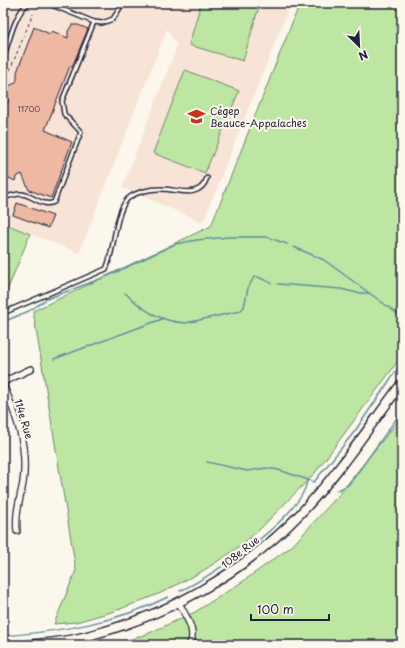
<svg xmlns="http://www.w3.org/2000/svg" width="405" height="648" font-family="'Playpen Sans',sans-serif">
<rect width="100%" height="100%" fill="#fbf7ec"/>
<filter id="ink" filterUnits="userSpaceOnUse"><feTurbulence type="fractalNoise" baseFrequency=".025" numOctaves="2"/><feDisplacementMap in="SourceGraphic" scale="8" xChannelSelector="R" yChannelSelector="G"/><feConvolveMatrix kernelMatrix="1 2 1 2 8 2 1 2 1" color-interpolation-filters="sRGB"/></filter>
<g filter="url(#ink)">
<!-- built -->
<path fill="#f7e4d6" d="M3,3H291L203,222L122,188L177,46L167,29L79,253L3,223Z"/>
<!-- green -->
<g fill="#bde6a2" stroke="#70846e">
<path d="M201,3H260L243,61L189,45Z"/>
<path d="M300,3H402V356L315,473L259,530L232,552L201,572L161,593L115,611L76,622L54,624L76,570L33,311L211,226Z"/>
<path d="M185,70L239,91L205,173L153,153Z"/>
<path d="M3,223L30,234L3,301Z"/>
<path d="M402,416V631L398,641L402,642V645H113L147,634L195,612L242,582L292,546L337,497Z"/>
</g>
<g fill="none" stroke-linecap="round" stroke-linejoin="round">
<!-- stream -->
<g stroke="#6090a0" stroke-width="1.5">
<path d="M294,247L324,260L402,317"/>
<path d="M278,284L341,289L357,293H369"/>
<path d="M125,293C143,310 161,322 186,323L240,311L244,307L248,288L254,277H258L271,283"/>
<path d="M3,322L29,311L47,299L110,275L175,244L197,240L229,237H267L287,244"/>
<path d="M54,359L162,319"/>
<path d="M207,462L247,471L266,468L279,470L314,482L355,431L402,362"/>
<path d="M336,491L348,485L353,479L402,411"/>
<path d="M180,591C213,575 301,518 307,481L309,480"/>
<path d="M3,636C61,631 116,623 168,597"/>
</g>
</g>
<!-- building -->
<g fill="#eeb8a3" stroke="#22223b">
<path d="M72,25H78L88,29L72,67L70,66L45,130L72,142L51,198L29,190L22,174L16,177L15,181L3,175V114L9,99L5,92L7,87L15,83L17,80V72L34,27L50,34L52,31L68,38V31Z"/>
<path d="M17,203L53,216L48,228L13,215Z"/>
</g>
<g fill="none" stroke-linecap="round" stroke-linejoin="round">
<defs>
<g id="lane">
<path d="M47,3L94,22L102,23L113,19L123,3"/>
<path d="M3,60C8,45 16,8 30,3"/>
<path d="M3,196C10,198 15,193 22,194C32,195 44,208 54,202L81,132L64,114L62,101L94,22"/>
<path d="M3,313L106,269C114,255 115,206 130,197C137,192 150,189 159,189C176,188 199,201 207,178"/>
</g>
<g id="street">
<path d="M3,382L31,369"/>
<path d="M3,385C17,416 28,447 23,483C20,499 15,514 17,531"/>
<path d="M179,603C185,615 198,633 189,645"/>
</g>
<path id="secondary" d="M28,645C45,643 63,642 79,638C163,618 240,576 300,514C338,474 369,427 402,383"/>
</defs>
<!-- lane casing -->
<use href="#lane" stroke="#22223b" stroke-width="6"/>
<!-- street casing -->
<use href="#street" stroke="#22223b" stroke-width="8"/>
<!-- secondary casing -->
<use href="#secondary" stroke="#22223b" stroke-width="11"/>
<!-- path -->
<g stroke="#22223b" stroke-width="1" stroke-dasharray="3 3" stroke-linecap="butt">
<path d="M3,87L33,14"/>
<path d="M3,104H7"/>
</g>
<!-- lane -->
<use href="#lane" stroke="#fbf7ec" stroke-width="3"/>
<!-- street -->
<use href="#street" stroke="#fbf7ec" stroke-width="5.5"/>
<!-- secondary -->
<use href="#secondary" stroke="#fbf7ec" stroke-width="8"/>
</g>
</g>
<!-- icons -->
<defs>
<symbol id="university-bare" viewBox="-9 -9 18 18"><path d="M0-5L7-2L0 1L-7-2ZM-4 1L0 2.5L4 1V4Q0 6-4 4Z" fill="#c8321e" stroke="#fbf7ec" stroke-width="2.5" paint-order="stroke"/></symbol>
</defs>
<g fill-rule="evenodd">
<use href="#university-bare" x="184" y="104" width="25" height="25"/>
</g>
<g text-anchor="middle" stroke-width="4" stroke-linejoin="round" paint-order="stroke">
<!-- number labels -->
<g font-size="8" fill="#554855">
<text x="29" y="112">11700</text>
</g>
<!-- poi labels -->
<g font-size="10" fill="#22223b" stroke="#fbf7ec" text-anchor="start">
<text x="210" y="115">Cégep<tspan x="210" dy="12">Beauce-Appalaches</tspan></text>
</g>
<!-- street labels -->
<g font-size="10" fill="#22223b" stroke="#fbf7ec">
<text transform="translate(24 419) rotate(73)" y="4">114e Rue</text>
<text transform="translate(240 552) rotate(-38)" y="4">108e Rue</text>
</g>
</g>
<!-- margin -->
<rect width="405" height="648" fill="none" stroke="#fbf7ec" stroke-width="16"/>
<rect x="8" y="8" width="389" height="632" fill="none" stroke="#22223b" stroke-width="1.5" filter="url(#ink)"/>
<!-- north arrow -->
<g transform="translate(359 46) rotate(156)" stroke="#fbf7ec" stroke-width="3" paint-order="stroke">
<path d="M0-3L7 15L0 10L-7 15Z" fill="#22223b"/>
<text y="-6" font-size="11" font-weight="bold" text-anchor="middle" fill="#22223b">N</text>
</g>
<!-- scale -->
<path d="M251 614v6h78v-6" fill="none" stroke="#22223b" stroke-width="2"/>
<text x="257" y="614" font-size="12" fill="#22223b" stroke="#fbf7ec" stroke-width="3" paint-order="stroke">100 m</text>
</svg>
